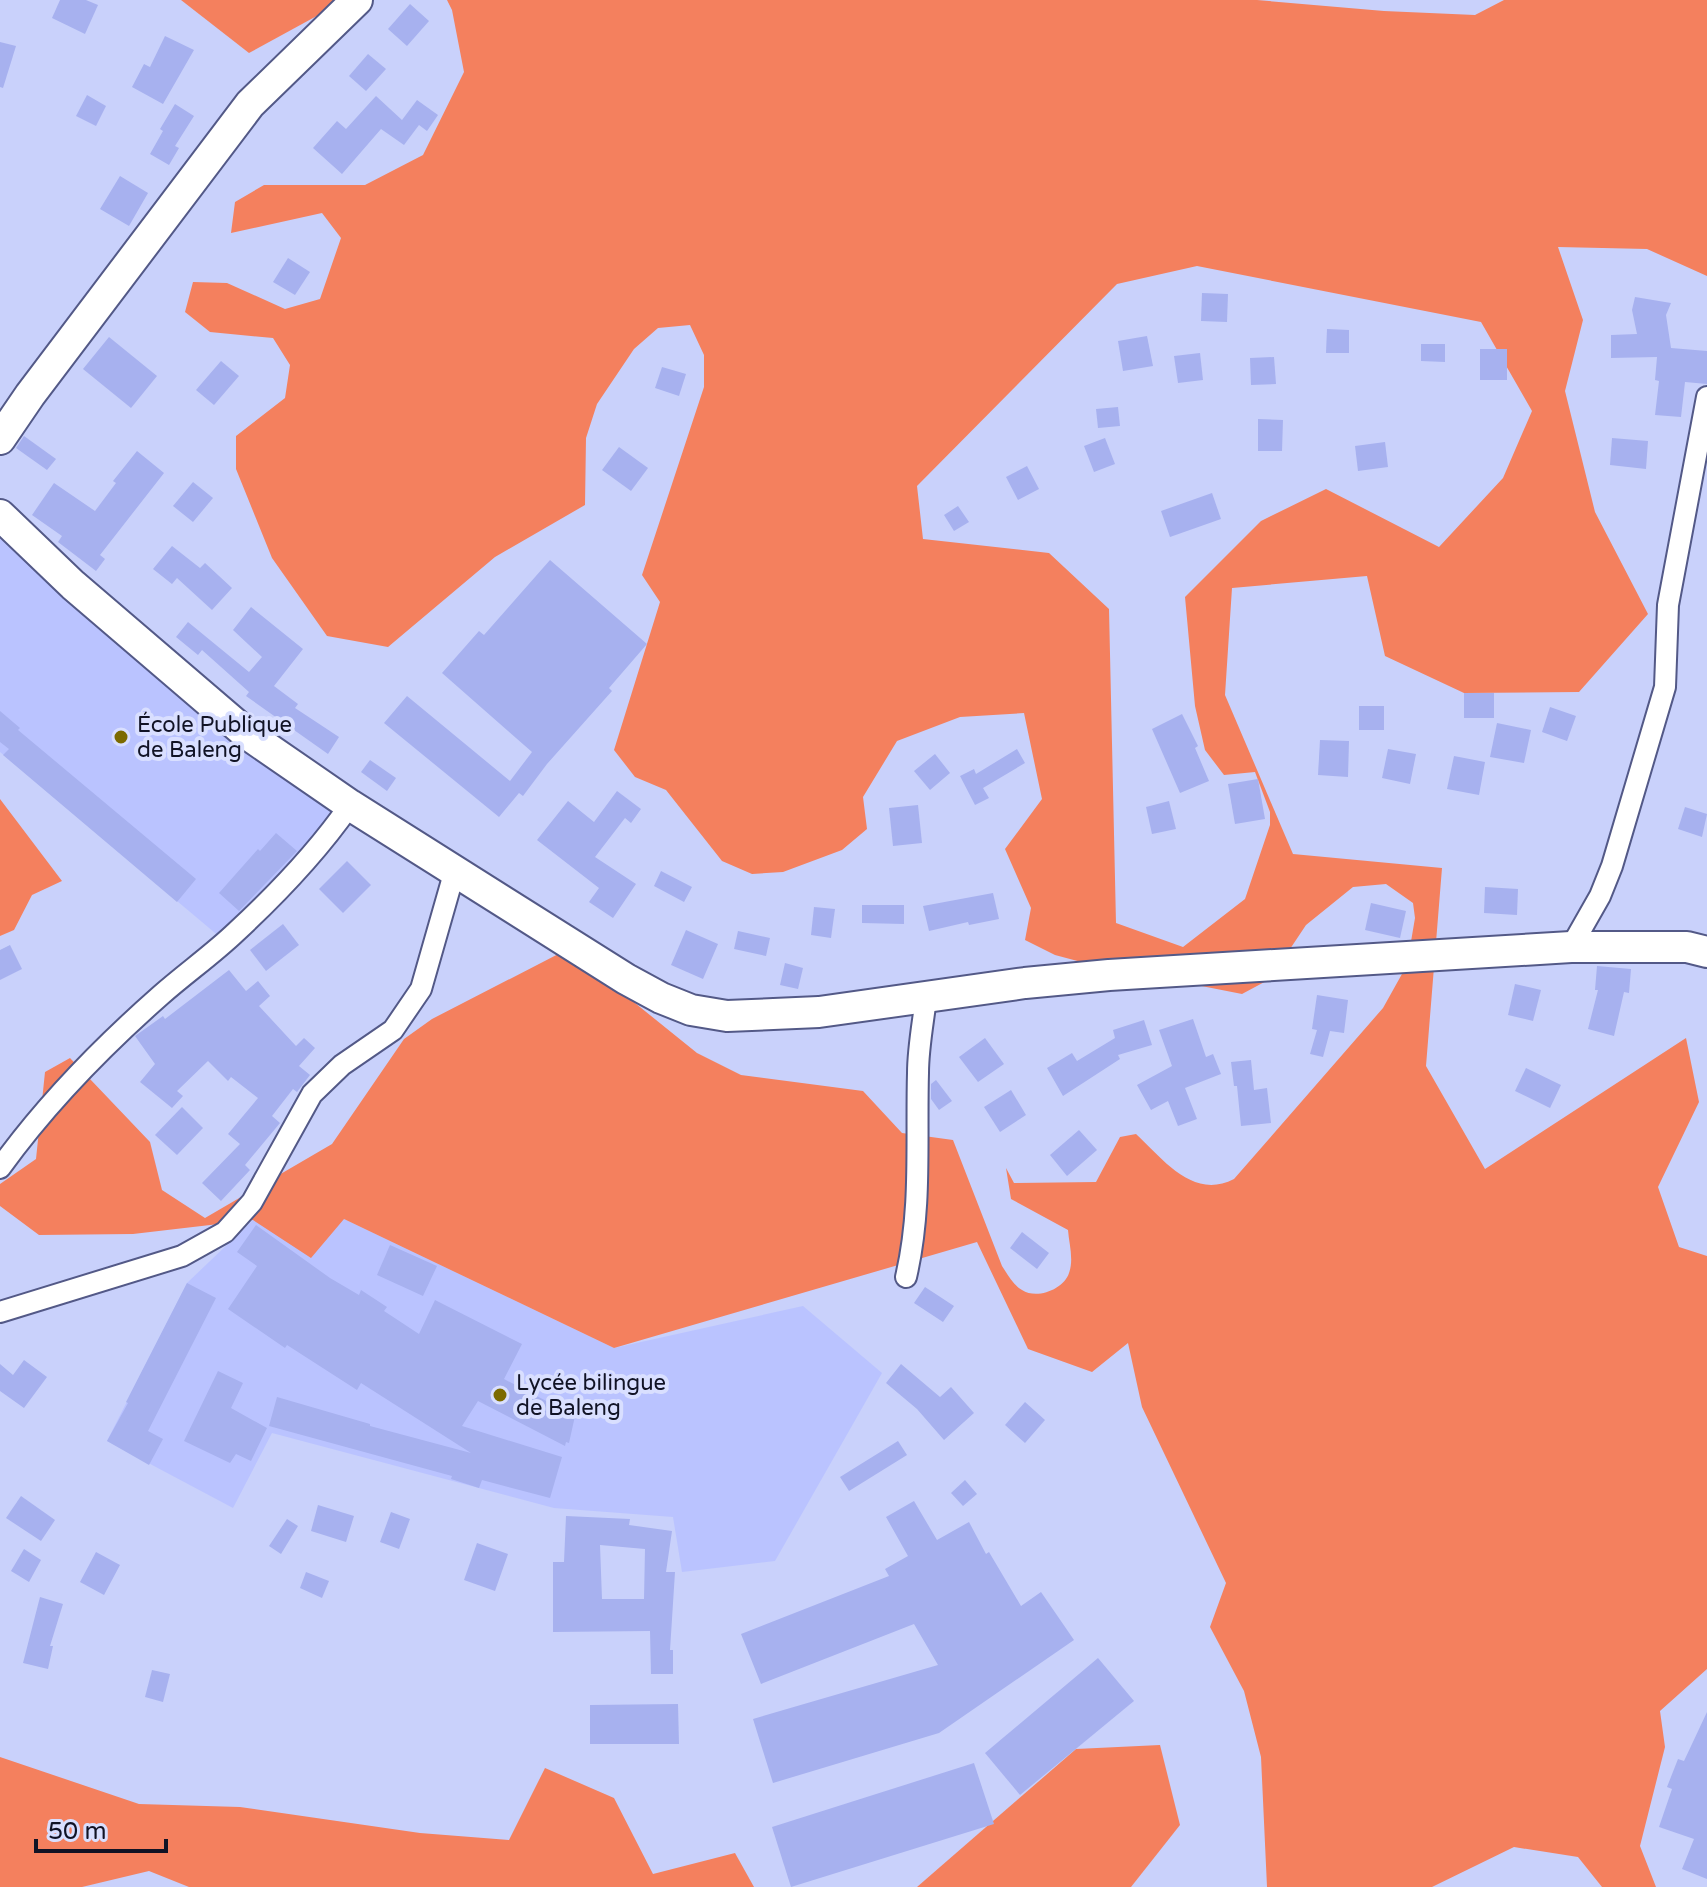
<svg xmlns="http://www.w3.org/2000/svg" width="1707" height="1887" font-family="'Varela Round',sans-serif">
<rect width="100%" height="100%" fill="#c9d1fb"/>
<!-- built -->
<g fill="#bac3ff">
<path d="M0,536L338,813L221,938L0,752Z"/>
<path d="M344,1219L614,1348L803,1306L882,1373L775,1561L682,1572L673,1517L554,1508L272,1433L233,1508L107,1441L187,1283L253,1220Z"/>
</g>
<!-- green -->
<g fill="#f4805e" fill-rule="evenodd">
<path d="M181,0H346L249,53Z"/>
<path d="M447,0H1257L1384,11L1475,15L1504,0H1707V276L1647,249L1558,247L1583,320L1565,391L1595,512L1648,614L1579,692L1464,693L1385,656L1367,576L1232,588L1225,695L1293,854L1442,868L1426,1066L1485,1169L1686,1038L1699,1102L1658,1187L1679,1247L1707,1256V1669L1660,1711L1665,1747L1640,1846L1656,1887H1602L1578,1857L1514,1847L1432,1887H1267L1261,1757L1244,1691L1210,1627L1226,1583L1142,1407L1128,1343L1092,1372L1028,1349L977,1242L614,1348L344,1219L311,1258L253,1220L133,1234L39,1235L0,1206V1184L36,1159L45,1072L70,1058L150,1142L162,1190L205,1218L332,1144L404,1039L432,1019L568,949L697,1053L741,1075L863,1091L902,1133L953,1140L1002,1266C1008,1275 1013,1285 1022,1290C1037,1300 1064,1289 1069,1273C1074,1259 1069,1244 1068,1230L1011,1199L1006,1168L1014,1183L1096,1182L1120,1137L1136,1134C1164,1160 1193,1200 1234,1179L1383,1008L1407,965L1415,918L1413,903L1386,884L1353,887L1306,925L1270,979L1242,994L1085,963L1055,955L1025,940L1031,908L1005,849L1042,799L1024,713L960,717L897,741L863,797L867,829L842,850L783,872L752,874L722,861L666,790L635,777L614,750L660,602L642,575L704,387V355L690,325L658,328L634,349L597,404L586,438L585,505L495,557L388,647L327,636L272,558L236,469V436L285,398L290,365L273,338L210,332L185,312L193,282L227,283L285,309L320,299L341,238L322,213L231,233L235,202L264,185H365L423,155L464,72L452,10ZM1197,266L1481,322L1532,411L1503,478L1439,547L1326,489L1261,521L1185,597L1195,706L1205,750L1224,775L1255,772L1270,812V825L1245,899L1183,947L1116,923L1109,609L1049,553L923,539L917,486L1117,284Z"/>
<path d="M0,799L62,881L32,895L14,930L0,936Z"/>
<path d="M1160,1745L1180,1825L1131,1887H917L1076,1749Z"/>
<path d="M0,1757L139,1804L240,1807L420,1833L509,1840L545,1768L614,1798L653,1874L735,1853L754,1887H189L149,1871L82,1887H0Z"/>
</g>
<!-- building -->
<g fill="#a7b1ef" fill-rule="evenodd">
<path d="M60,0H86L98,5L85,34L52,18Z"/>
<path d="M410,4L429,21L407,46L388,29Z"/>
<path d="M165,36L194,50L163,104L132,87L144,64L150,67Z"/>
<path d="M0,42L16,46L3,88L0,87Z"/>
<path d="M368,54L386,69L366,91L349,76Z"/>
<path d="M87,95L106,106L96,126L76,116Z"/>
<path d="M376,96L402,120L417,100L438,115L427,131L419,125L404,145L381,129L342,174L313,148L337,121L346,129Z"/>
<path d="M175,104L194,116L175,146L179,148L169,165L150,154L163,131L160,129Z"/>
<path d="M120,176L148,193L129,226L100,209Z"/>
<path d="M288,258L310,272L295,295L273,282Z"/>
<path d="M1202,293L1228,294L1227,322L1201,321Z"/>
<path d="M1635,297L1671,303L1666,315L1671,348L1707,351V384L1685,382L1681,417L1655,415L1659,381L1655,380L1657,357L1611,358V335L1637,334L1632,310Z"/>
<path d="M1327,329L1349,330V353H1326Z"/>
<path d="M1147,336L1153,366L1123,371L1118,341Z"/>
<path d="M109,337L157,376L131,408L83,369Z"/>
<path d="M1421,344H1445V362L1421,361Z"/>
<rect x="1480" y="349" width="27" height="31"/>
<path d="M1200,353L1203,380L1178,383L1174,356Z"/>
<path d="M1274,357L1276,384L1251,385L1250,358Z"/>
<path d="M221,361L239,376L214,405L196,390Z"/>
<path d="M662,367L686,374L679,396L655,388Z"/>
<path d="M1118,407L1120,426L1098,428L1096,409Z"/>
<path d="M1258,419L1283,420L1282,451H1258Z"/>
<path d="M24,436L56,459L47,470L16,448Z"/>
<path d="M1105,438L1115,464L1094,472L1084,446Z"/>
<path d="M1612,438L1648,441L1646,469L1610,465Z"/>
<path d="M1385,442L1388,467L1358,471L1355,446Z"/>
<path d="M619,447L648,468L631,491L602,470Z"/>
<path d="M137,451L164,473L100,555L105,559L96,571L58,542L62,536L32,515L54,483L95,511L116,483L113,481Z"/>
<path d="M1027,466L1039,489L1018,500L1006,477Z"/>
<path d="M193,482L213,498L193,522L173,506Z"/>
<path d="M1212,493L1221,519L1170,537L1161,511Z"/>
<path d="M958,506L969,522L954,531L944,515Z"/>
<path d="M172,546L200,568L205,563L232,588L212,610L177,578L172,584L153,569Z"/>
<path d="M550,560L647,644L609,688L612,691L547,764L523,796L519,793L499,817L384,723L407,696L510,781L532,752L442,673L479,631L484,635Z"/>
<path d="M251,607L303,649L274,686L298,704L295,708L339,737L328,754L246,696L249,692L202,650L198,655L176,637L188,622L249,672L262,657L233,630Z"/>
<rect x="1464" y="693" width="30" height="25"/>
<rect x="1359" y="706" width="25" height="24"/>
<path d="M1550,707L1576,716L1567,741L1542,732Z"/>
<path d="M0,711L20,728L18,730L196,879L177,902L3,755L9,749L0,742Z"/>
<path d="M1182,714L1198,746L1195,748L1209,781L1180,793L1152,729Z"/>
<path d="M1497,723L1531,730L1524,763L1490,757Z"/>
<path d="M1320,740L1349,741L1348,777L1318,775Z"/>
<path d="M1017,749L1025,763L983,788L989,798L975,805L960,776L974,769L976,774Z"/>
<path d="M1388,749L1416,754L1410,784L1382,778Z"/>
<path d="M935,754L950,773L930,790L914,771Z"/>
<path d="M1454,756L1485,762L1479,795L1447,789Z"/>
<path d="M370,760L396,778L387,791L361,772Z"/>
<path d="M1258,779L1265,819L1235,824L1228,784Z"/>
<path d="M617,791L641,809L631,823L625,818L595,857L636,884L613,918L589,902L599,888L537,840L568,801L594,822Z"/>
<path d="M1169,801L1176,829L1152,834L1146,807Z"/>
<path d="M918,805L922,843L893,846L889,808Z"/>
<path d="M1685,807L1707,814L1702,837L1678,829Z"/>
<path d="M276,833L297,851L239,911L219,893L258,849L260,851Z"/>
<path d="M347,861L371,885L343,913L319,889Z"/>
<path d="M661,871L692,887L684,902L654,886Z"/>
<path d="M1485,887L1518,889L1517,915L1484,913Z"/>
<path d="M993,893L999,919L969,925L968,922L929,931L923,906Z"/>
<path d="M1371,903L1406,911L1400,938L1365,930Z"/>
<path d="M862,905H904V924L862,923Z"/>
<path d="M814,907L835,909L831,938L811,935Z"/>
<path d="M283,924L299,945L266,971L250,950Z"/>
<path d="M686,930L718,944L703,979L671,965Z"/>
<path d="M738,931L770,938L766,956L734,949Z"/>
<path d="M10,945L22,969L0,980V950Z"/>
<path d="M785,963L803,968L798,989L780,985Z"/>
<path d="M1597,966L1631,969L1629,993L1624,992L1614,1036L1588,1029L1598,990H1595Z"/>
<path d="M229,970L246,991L258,981L270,996L259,1006L296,1046L304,1038L315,1048L299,1066L310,1075L297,1092L293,1089L272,1116L280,1123L245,1165L250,1170L221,1201L202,1183L240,1144L228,1134L258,1098L231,1077L228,1081L208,1061L177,1091L183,1096L172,1108L140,1082L155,1064L135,1036L163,1016L165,1019Z"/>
<path d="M1515,984L1541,990L1533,1021L1508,1015Z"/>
<path d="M1317,995L1348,1000L1344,1033L1330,1031L1323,1057L1310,1054L1317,1030L1312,1029Z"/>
<path d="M1193,1019L1206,1057L1213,1054L1221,1074L1185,1088L1197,1119L1178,1126L1168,1101L1151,1110L1137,1085L1172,1066L1159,1030Z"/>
<path d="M1144,1020L1152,1045L1118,1055L1120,1059L1063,1096L1047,1068L1072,1053L1077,1061L1115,1038L1113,1030Z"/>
<path d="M985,1038L1004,1064L978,1082L959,1057Z"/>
<path d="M1251,1060L1254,1090L1267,1088L1271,1123L1241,1126L1237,1086H1234L1231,1062Z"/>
<path d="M1526,1068L1561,1085L1550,1108L1515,1091Z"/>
<path d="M936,1080L952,1101L939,1110L931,1099V1084Z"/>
<path d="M1011,1090L1026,1115L1000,1132L984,1107Z"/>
<path d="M182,1107L203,1128L177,1155L155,1135Z"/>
<path d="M1079,1130L1097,1150L1067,1176L1050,1155Z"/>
<path d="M256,1225L330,1278L359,1295L361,1290L387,1307L384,1311L419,1334L435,1300L522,1344L504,1379L575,1416L569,1443L566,1442L565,1446L478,1401L462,1426L562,1457L550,1498L482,1480L479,1488L451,1479L452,1476L269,1426L277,1397L370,1424V1426L471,1453L361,1383L357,1390L287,1345L285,1348L228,1309L257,1266L237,1252Z"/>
<path d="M1022,1232L1049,1253L1037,1269L1010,1248Z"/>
<path d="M390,1245L437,1266L423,1296L377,1275Z"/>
<path d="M187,1283L216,1298L148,1431L163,1439L149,1465L107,1441L128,1403L126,1402Z"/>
<path d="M925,1287L954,1306L943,1322L914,1303Z"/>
<path d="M24,1360L47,1377L24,1408L0,1391V1364L13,1375Z"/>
<path d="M901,1364L940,1397L951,1387L974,1413L944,1440L917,1409L886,1383Z"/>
<path d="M218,1371L243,1383L231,1408L267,1428L251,1461L236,1454L230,1463L184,1441Z"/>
<path d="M1025,1402L1045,1420L1025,1443L1005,1425Z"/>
<path d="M898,1441L907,1455L849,1491L840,1477Z"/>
<path d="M965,1480L977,1494L963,1506L951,1493Z"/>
<path d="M21,1496L55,1520L41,1541L6,1518Z"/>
<path d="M914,1501L937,1540L969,1522L986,1554L989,1552L1021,1606L1041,1592L1074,1640L939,1733L773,1783L753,1719L938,1665L914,1624L761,1684L741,1634L889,1576L885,1569L908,1556L886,1517Z"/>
<path d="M318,1505L354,1516L346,1542L311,1531Z"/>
<path d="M391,1512L410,1519L399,1549L380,1542Z"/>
<path d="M566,1516L630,1519L629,1525L672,1531L666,1572H675L670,1650H673V1674H651L650,1631L553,1632V1562H564ZM600,1545L645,1549L644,1599H602Z"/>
<path d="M287,1519L298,1526L281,1554L269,1546Z"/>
<path d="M477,1543L508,1554L495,1591L464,1580Z"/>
<path d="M24,1549L41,1560L29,1582L11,1571Z"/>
<path d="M96,1552L120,1565L104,1595L80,1582Z"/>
<path d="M306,1572L329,1581L322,1598L300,1588Z"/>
<path d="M40,1597L63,1604L50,1646H53L48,1669L23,1663Z"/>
<path d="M1098,1658L1134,1701L1020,1795L985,1753Z"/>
<path d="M152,1670L170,1674L163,1702L145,1697Z"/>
<path d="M678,1704L679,1744H590V1705Z"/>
<path d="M1707,1712V1879L1682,1869L1694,1839L1659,1827L1672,1789L1667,1787L1678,1759L1684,1761Z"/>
<path d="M974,1763L994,1824L791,1887L772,1827Z"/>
</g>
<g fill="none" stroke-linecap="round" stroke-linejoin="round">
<defs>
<g id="street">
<path d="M1571,947L1600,896L1612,866L1665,687L1668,605L1707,397"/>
<path d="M0,1168C46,1104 102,1047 161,995C186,973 213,954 236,932C277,894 318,851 350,805"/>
<path d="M906,1277C922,1209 916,1142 918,1073C918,1048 923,1023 926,998"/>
<path d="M0,1312L182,1256L225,1232L252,1202L312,1094L342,1065L393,1030L421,989L455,870"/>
</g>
<g id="secondary">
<path d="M0,439L30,395L250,104L357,0"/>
<path d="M0,515L73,585L247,734L350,805L626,979L661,998L691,1010L727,1016L819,1012L1025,983L1109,975L1571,947H1687L1707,952"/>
</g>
</defs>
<!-- street casing -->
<use href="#street" stroke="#535987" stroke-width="24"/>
<!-- secondary casing -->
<use href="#secondary" stroke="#535987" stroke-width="34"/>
<!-- street -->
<use href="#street" stroke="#fff" stroke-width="20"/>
<!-- secondary -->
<use href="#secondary" stroke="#fff" stroke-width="30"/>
</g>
<!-- markers -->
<g fill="#7c6a00" stroke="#d9dfff" stroke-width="3">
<circle cx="121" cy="737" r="8"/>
<circle cx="500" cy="1395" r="8"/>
</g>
<g text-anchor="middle" stroke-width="8" stroke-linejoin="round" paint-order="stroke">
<!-- poi labels -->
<g font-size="22" fill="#111325" stroke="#d9dfff" text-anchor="start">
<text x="137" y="732">École Publique<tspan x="137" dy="25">de Baleng</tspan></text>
<text x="516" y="1390">Lycée bilingue<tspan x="516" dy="25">de Baleng</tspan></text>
</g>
</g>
<!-- scale -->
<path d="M36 1839v12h130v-12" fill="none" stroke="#111325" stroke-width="4"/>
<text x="48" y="1839" font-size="24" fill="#111325" stroke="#d9dfff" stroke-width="6" paint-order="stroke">50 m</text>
</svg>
